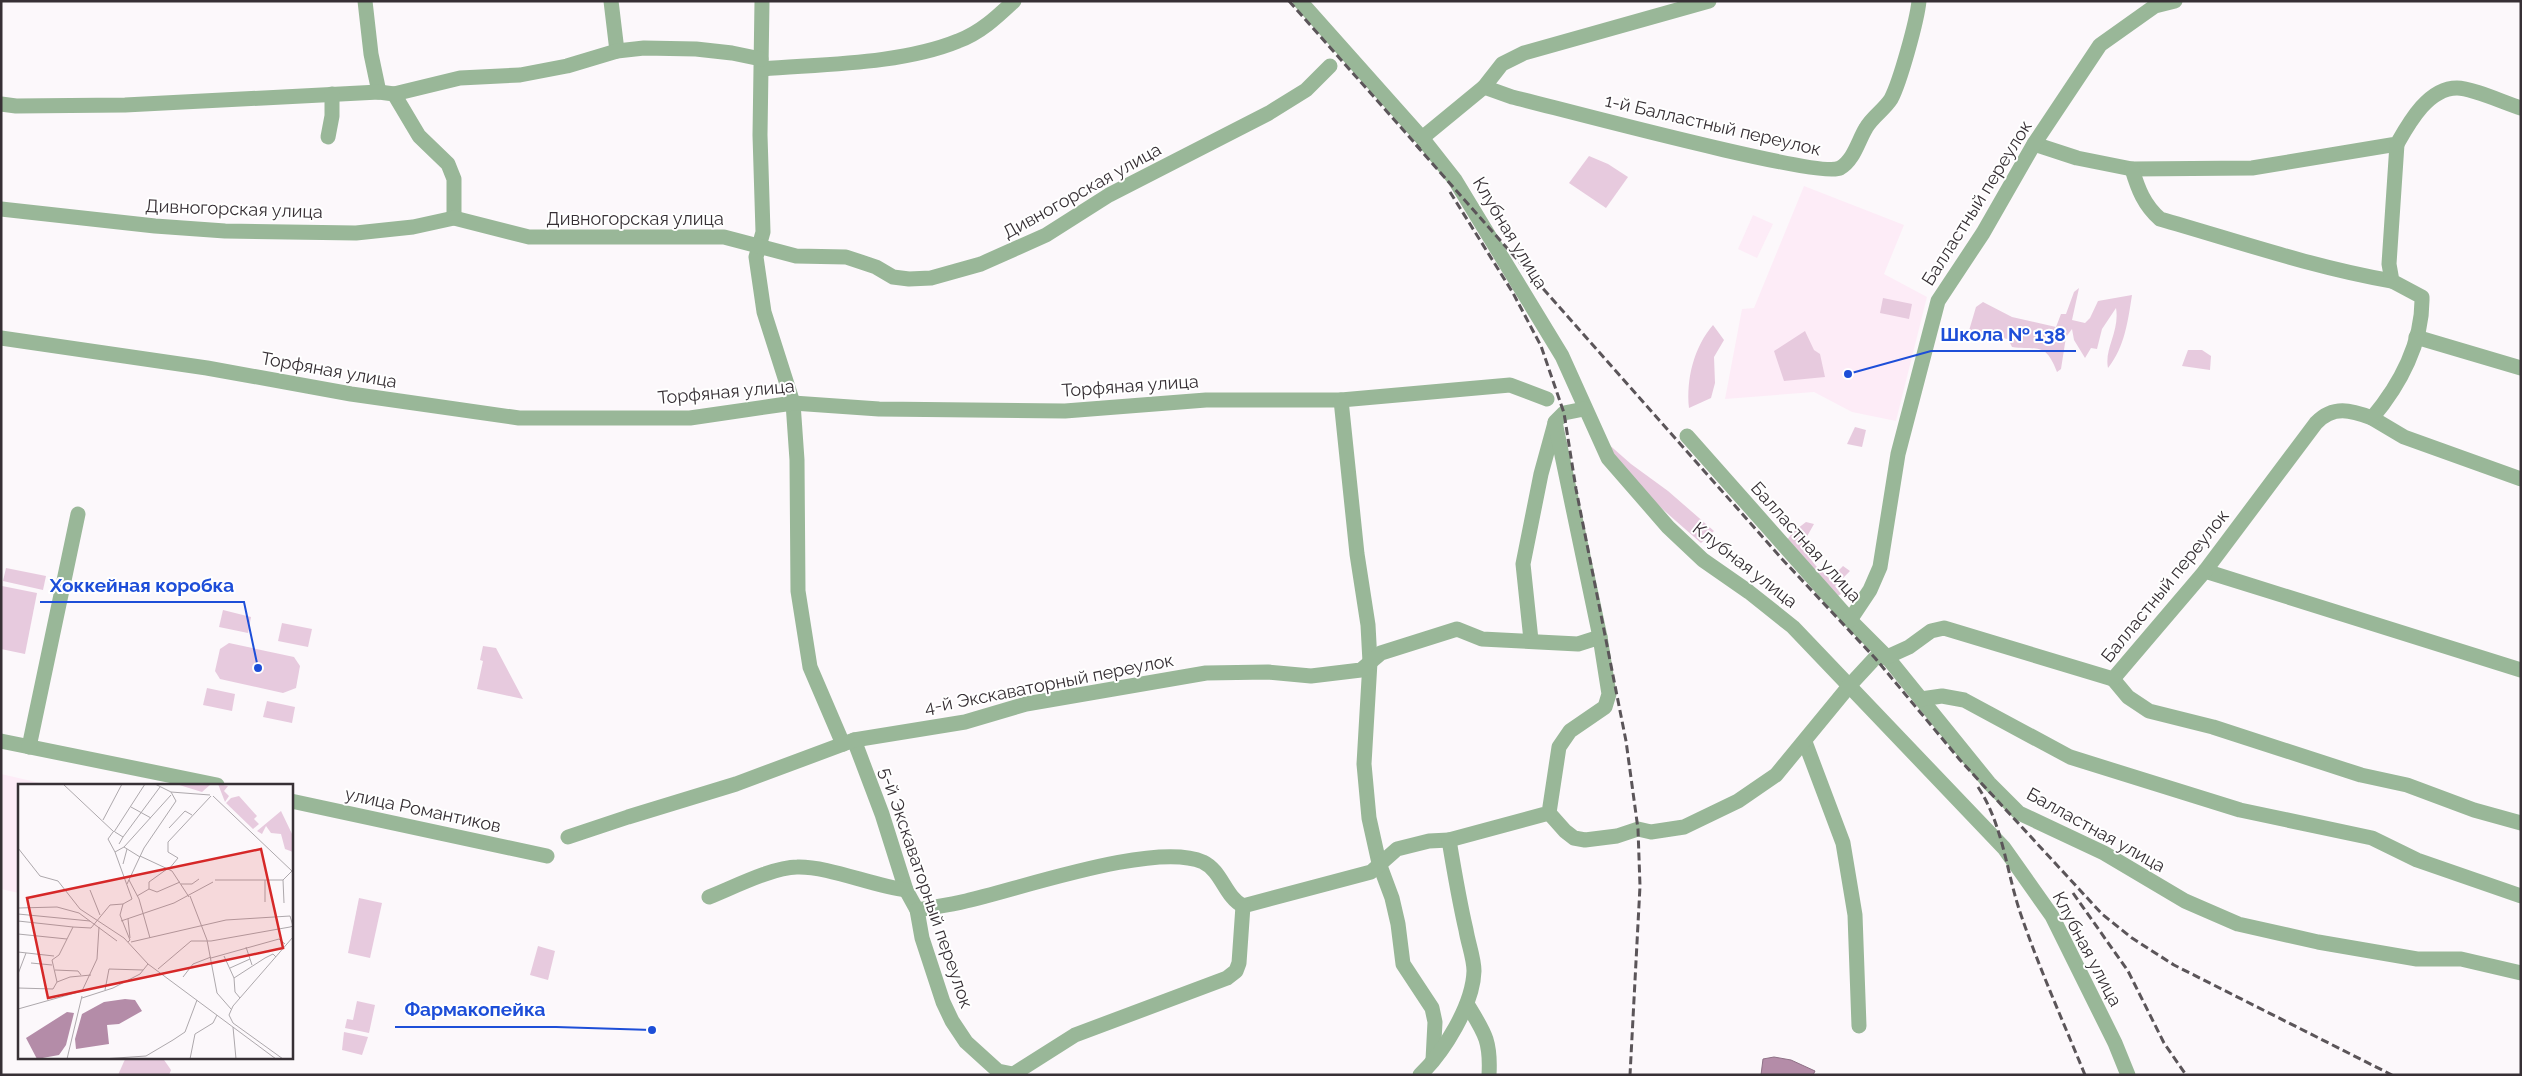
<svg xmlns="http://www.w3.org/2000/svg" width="2522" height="1076" font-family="Raleway,sans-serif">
<rect width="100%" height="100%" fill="#fcf8fb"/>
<!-- built -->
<g fill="#fdecf7">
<path d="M1804,186L1904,225L1884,274L1927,297L1896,421L1852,412L1814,392L1725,399L1742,309L1754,308Z"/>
<path d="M1753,215L1773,224L1757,258L1738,249Z"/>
<path d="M1,774L49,785H19V893L1,889Z"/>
</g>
<!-- green -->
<g fill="#e7cade">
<path d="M1589,156L1608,164L1628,177L1606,208L1569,183Z"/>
<path d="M2079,288L2072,320L2085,323L2090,318L2098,301L2132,295C2128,320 2125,347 2108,368C2104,349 2120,331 2116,308L2102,329L2097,349L2091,348L2085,358L2074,340L2072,329L2066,337L2061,369L2057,372C2045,341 2038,351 2012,347L2008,339L1968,334L1976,307L1983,302L2012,317L2056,327L2061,314H2066L2074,292Z"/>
<path d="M1883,298L1912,304L1909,319L1880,313Z"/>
<path d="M1713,325L1724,340L1714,357L1715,383L1711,398L1689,408C1686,379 1694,347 1713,325Z"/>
<path d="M1805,331L1814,350L1820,354L1825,377L1784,381L1774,351Z"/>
<path d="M2188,350H2202L2211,356L2210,370L2182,366Z"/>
<path d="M1855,427L1866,430L1862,447L1847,444Z"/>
<path d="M1606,442L1631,464L1668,491L1714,531L1701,543C1666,512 1629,483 1606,442Z"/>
<path d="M1806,522L1814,524L1801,547L1816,566L1830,579L1843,566L1850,571L1835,586L1841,594L1836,597L1784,544L1793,532Z"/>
<path d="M6,568L46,576L43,590L3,581Z"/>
<path d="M2,586L37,593L25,654L1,649Z"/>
<path d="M223,610L251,617L248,633L219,627Z"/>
<path d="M282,623L312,629L308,647L278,641Z"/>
<path d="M229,643L294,657L300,666L296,688L283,693L220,679L215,671L220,649Z"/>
<path d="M483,646L496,648L523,699L477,689L483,661L480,660Z"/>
<path d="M207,688L235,694L232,711L203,705Z"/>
<path d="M267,701L295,707L292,723L263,717Z"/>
<path d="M359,898L382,903L370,958L348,953Z"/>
<path d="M538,946L555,951L548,980L530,975Z"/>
<path d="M357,1001L375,1005L369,1033L345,1028L347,1019L353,1020Z"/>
<path d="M344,1032L368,1037L362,1055L342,1050Z"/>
<path d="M126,1057H162L171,1070L169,1075H118Z"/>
</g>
<!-- water -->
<path fill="#b48ca8" stroke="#8e7086" d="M1774,1057L1791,1060L1815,1071L1813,1075H1761L1763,1059Z"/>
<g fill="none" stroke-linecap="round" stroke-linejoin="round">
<!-- minor -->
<g stroke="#99b798" stroke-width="15">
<path d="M365,1L371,54L379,92"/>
<path d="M611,1L617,51"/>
<path d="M762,1L760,135L763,232L756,257L764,312L793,403L797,460L798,591L810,667L843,744"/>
<path d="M1300,1L1422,138L1455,180L1562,356L1608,458L1668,527L1703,560L1749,592L1793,627L2004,848L2052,916L2115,1043L2128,1075"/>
<path d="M763,69C823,64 902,64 958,41C980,33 997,17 1014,1"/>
<path d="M1484,87L1512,97C1554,107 1819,179 1840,168C1854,160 1858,141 1866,128C1872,117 1884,110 1891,99C1900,82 1917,21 1919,1"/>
<path d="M394,94L419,136L448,164L454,179V218"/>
<path d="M1,104L16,106L125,105L379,92L394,94L460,78L520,75L567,66L617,51L644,48L696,49L732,53L761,59"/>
<path d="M328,137L332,116V94"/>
<path d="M1422,138L1484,87L1502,64L1524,53L1709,1"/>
<path d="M2034,144L2077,158L2132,169L2252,168L2397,144C2409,123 2428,88 2457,88C2472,88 2505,103 2521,108"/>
<path d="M2132,169C2138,189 2144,205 2160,219C2237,241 2312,267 2392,281"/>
<path d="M1,209L155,226L225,231L356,233L413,227L454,218L529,237H724L796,256L846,257L876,267L893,277L909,279L931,278L981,264L1046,235L1109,195L1269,113L1306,90L1330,66"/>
<path d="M2416,337L2521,368"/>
<path d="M1,338L207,368L351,394L519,418H690L793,403L879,409L1065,411L1206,400H1341L1510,385L1547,399"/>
<path d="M1341,400L1357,554L1368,625L1370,662L1364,764L1369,818L1379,863L1392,898L1398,924L1403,964L1432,1008L1435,1022L1433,1060"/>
<path d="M2372,418L2404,437L2521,479"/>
<path d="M1687,436L1850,620L1887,657L1989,783L2019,813L2104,853L2185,901L2238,924L2318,942L2417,959H2461L2521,973"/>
<path d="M2205,571L2521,670"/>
<path d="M1850,620L1870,590L1880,567L1898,454L1938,301L1983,233L2034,144L2100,45L2155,6L2175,1"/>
<path d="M1531,640L1523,564L1541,474L1555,423"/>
<path d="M2113,679L2128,697L2149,711L2213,727L2361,775L2407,785L2474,810L2521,823"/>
<path d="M1921,699L1942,696L1964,700L2070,757L2240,810L2372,838L2417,860L2521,896"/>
<path d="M854,740L882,814L906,890L917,910L922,938L943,1002L952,1021L966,1042L998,1071L1017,1075"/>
<path d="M1,741L217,785"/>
<path d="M1805,742L1843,843L1855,915L1859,1026"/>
<path d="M29,747L78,514"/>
<path d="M291,801L547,856"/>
<path d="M1549,813L1565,831L1574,838L1585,840L1617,836L1638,829L1651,832L1684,827L1738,801L1776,775L1850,685L1875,658L1887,657L1909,647L1931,631L1944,628L1954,631L2113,679L2205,571L2316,423C2333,405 2351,410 2372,418C2400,385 2423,342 2422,297L2392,281L2389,264L2397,144"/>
<path d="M568,837L628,817L736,784L854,740L965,722L1026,704L1206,673L1268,672L1311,676L1361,670L1381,653L1457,629L1482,639L1578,644L1600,637"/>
<path d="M709,897C732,888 773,867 797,867C828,866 873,886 906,890"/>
<path d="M917,910C933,907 950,905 966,901C1020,889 1155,841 1203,862C1222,871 1225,897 1243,906L1371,872L1397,849L1429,841L1449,840"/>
<path d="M1467,1004C1484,1032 1491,1040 1489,1075"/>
<path d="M1015,1073L1075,1035L1227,978L1236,971L1239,963L1243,906"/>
<path d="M1420,1075C1444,1052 1473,1005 1474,971C1474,958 1468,943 1466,930C1459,900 1454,870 1449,840L1549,813L1559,747L1570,731L1605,707L1609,694L1600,637L1555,422L1564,413L1584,409"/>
</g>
<!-- rail -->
<g stroke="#5b5559" stroke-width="3" stroke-dasharray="8 4" stroke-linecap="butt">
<path d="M1289,1L1420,149"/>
<path d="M1416,145L1782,559L1875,658L1960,760L2102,914L2132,938L2174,965L2392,1075"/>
<path d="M1450,192L1513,293L1541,346L1564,413L1576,489L1626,741L1638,829L1640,886L1630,1075"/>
<path d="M1978,787C2003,825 2006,870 2020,912C2039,968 2063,1021 2085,1075"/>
<path d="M2073,893L2128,971L2164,1043L2186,1075"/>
</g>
</g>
<g text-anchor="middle" stroke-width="4" stroke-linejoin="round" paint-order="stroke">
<!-- street labels -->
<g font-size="18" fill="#373035" stroke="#fff">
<text transform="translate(1713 125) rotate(13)" y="6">1-й Балластный переулок</text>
<text transform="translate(1082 191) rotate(-29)" y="6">Дивногорская улица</text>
<text transform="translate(1977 203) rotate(-58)" y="6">Балластный переулок</text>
<text transform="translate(234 209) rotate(2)" y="6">Дивногорская улица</text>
<text x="635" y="225">Дивногорская улица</text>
<text transform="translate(1510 233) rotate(59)" y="6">Клубная улица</text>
<text transform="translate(329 370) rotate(10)" y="6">Торфяная улица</text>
<text transform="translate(1130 386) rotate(-4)" y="6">Торфяная улица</text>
<text transform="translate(726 392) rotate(-5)" y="6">Торфяная улица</text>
<text transform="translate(1806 542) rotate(48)" y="6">Балластная улица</text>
<text transform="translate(1745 565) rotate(38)" y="6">Клубная улица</text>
<text transform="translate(2165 586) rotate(-51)" y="6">Балластный переулок</text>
<text transform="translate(1049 684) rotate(-11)" y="6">4-й Экскаваторный переулок</text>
<text transform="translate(423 810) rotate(12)" y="6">улица Романтиков</text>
<text transform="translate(2096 830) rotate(29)" y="6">Балластная улица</text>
<text transform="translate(926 888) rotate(71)" y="6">5-й Экскаваторный переулок</text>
<text transform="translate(2087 949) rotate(62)" y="6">Клубная улица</text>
</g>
</g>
<!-- overview -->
<g transform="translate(18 784)">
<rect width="275" height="275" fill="#fcf8fb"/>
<path d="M158,0H193L184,8ZM200,0L210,2L206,7L211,12L207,18ZM221,12L239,32L236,35L241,40L235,45L208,19L213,14ZM263,27L275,52V68L267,65L263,50L253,49L248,42L244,50L239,47Z" fill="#e7cade"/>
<path d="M107,215L117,216L124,227L101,240L89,241L91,260L58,265L57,255L64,230L86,218ZM49,228L56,229L48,261L41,271L19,275L8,254Z" fill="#b48ca8"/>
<path fill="none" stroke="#ada8ac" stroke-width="1" d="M45,0L96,48L127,0M137,0L153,8L192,11M195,12L275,88M113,23L133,34M85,36L104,0M151,44L167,27L174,31M95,48L90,55L97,68M97,48L105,53L101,60M105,53L142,3M106,63L122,73M0,64L22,92L40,97L62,125L106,154L130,180L258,275M122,72L154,87L171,113M105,80L109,65M151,85L160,74L150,68V58L193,12M111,96L121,115L132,154M197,96H265L275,86M247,96V118M265,96L266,119M109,100L126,64L158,17L153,8M163,100H174L181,95M131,105V98L149,85M72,106L82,131M119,112L131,105L139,108L162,98M172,112L189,156L199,209L213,225M0,124L39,123L61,129L99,157M0,130L72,137M110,135L112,154M0,137L55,143M103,137L156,119L195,98M0,150L49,155M110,158L112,156L102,131L105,120L114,115L97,68L106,63L153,11M113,158L208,136L272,132L275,142L272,143L193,157H173L140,185M228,163L234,181M0,168L36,172M206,172L216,194M193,174L261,155L267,160M13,179L34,181M212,184L232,175M37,186L60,187L63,191M0,190L8,169M165,193L175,180L193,173M39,198L34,176L41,171L55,143L73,144L92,121L105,120M0,204L35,205L39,198L52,193L73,191M87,206L91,185L125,186M64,214L95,204L122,190L130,180M222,214L217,208L216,194L247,174L255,170L258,173M0,225L64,207L79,175L81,143M215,243L218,275M49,275L64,212M84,275L128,272L155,256L167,248L179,216M148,275H166M172,275L177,250L195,239L199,231M265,275L215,239L211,231L215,222L275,153"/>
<path fill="#d62828" fill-opacity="0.15" stroke="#d62828" stroke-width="2.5" d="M243,65L265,164L30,214L9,114Z"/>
<rect width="275" height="275" fill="none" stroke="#373035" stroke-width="2.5"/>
</g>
<!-- callouts -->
<path fill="none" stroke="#1d4ed8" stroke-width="2" d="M1848 374L1931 351H2076M258 668L244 602H40M652 1030L556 1027H395"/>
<g fill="#1d4ed8" stroke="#fff" stroke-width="2">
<circle cx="1848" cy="374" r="5"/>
<circle cx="258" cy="668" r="5"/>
<circle cx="652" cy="1030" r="5"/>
</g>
<g font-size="19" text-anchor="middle" font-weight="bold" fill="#1d4ed8" stroke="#fff" stroke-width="4" stroke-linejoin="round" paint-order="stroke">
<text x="2003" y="341">Школа № 138</text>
<text x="142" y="592">Хоккейная коробка</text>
<text x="475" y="1016">Фармакопейка</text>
</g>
<!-- border -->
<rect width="2522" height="1076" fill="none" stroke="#373035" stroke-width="5"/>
</svg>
